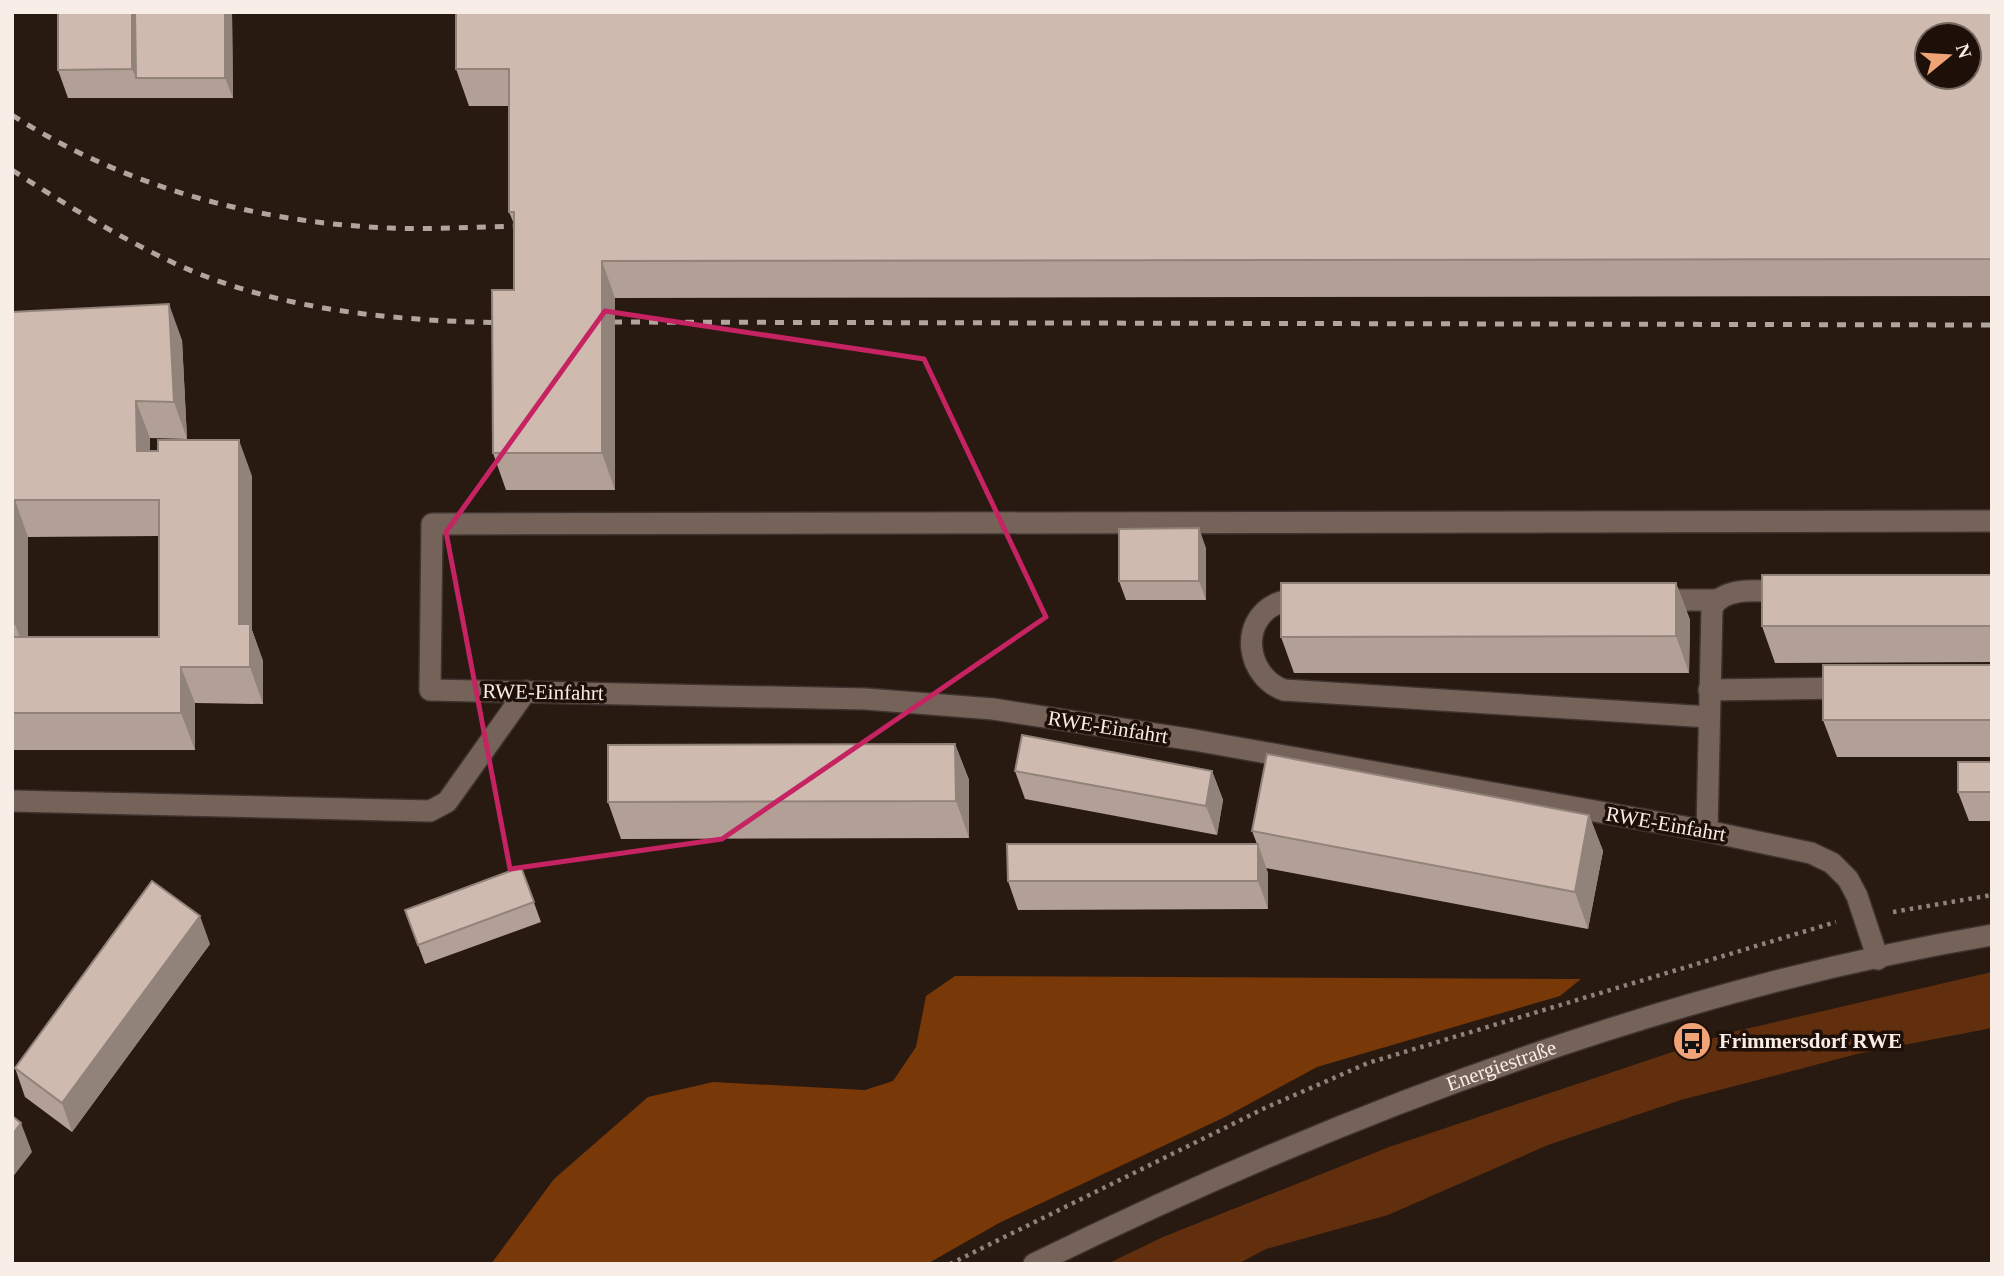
<svg xmlns="http://www.w3.org/2000/svg" width="2004" height="1276" font-family="'Times New Roman',serif">
<rect width="100%" height="100%" fill="#281911"/>
<!-- green -->
<path fill="#612f0d" d="M1992,972V1028L1857,1054L1681,1100L1548,1145L1388,1215L1266,1249L1238,1264H1107L1163,1237L1389,1147L1732,1032Z"/>
<!-- forest -->
<path fill="#793807" d="M955,976L1581,979L1560,996L1317,1067L1225,1117L999,1223L927,1264H491L554,1179L648,1097L713,1082L865,1090L893,1081L916,1047L926,996Z"/>
<g fill="none" stroke-linecap="round" stroke-linejoin="round">
<defs>
<g id="lane">
<path d="M1656,600H1717"/>
<path d="M1309,601C1298,601 1286,599 1276,604C1238,622 1247,677 1284,690L1709,717"/>
<path d="M1709,690L1850,688"/>
<path d="M12,801L430,811L447,802L526,691"/>
<path d="M1707,831L1712,608C1724,584 1766,592 1789,592"/>
<path d="M1878,959L1857,896L1848,879L1832,863L1811,853L1707,831L1194,740L993,709L866,699L430,690L432,524L1992,521"/>
</g>
<g id="secondary">
<path id="s1" d="M1034,1264C1334,1117 1660,991 1992,935"/>
</g>
</defs>
<!-- lane casing -->
<use href="#lane" stroke="#3e332f" stroke-width="24"/>
<!-- secondary casing -->
<use href="#secondary" stroke="#3e332f" stroke-width="24"/>
<!-- path -->
<g stroke="#8f827b" stroke-width="4.5" stroke-dasharray="3.5 5" stroke-linecap="butt">
<path d="M1893,912L1992,895"/>
<path d="M950,1264L1265,1108L1368,1063L1836,922"/>
</g>
<!-- lane -->
<use href="#lane" stroke="#756359" stroke-width="21"/>
<!-- secondary -->
<use href="#secondary" stroke="#756359" stroke-width="21"/>
<!-- rail -->
<g stroke="#b1a59e" stroke-width="5" stroke-dasharray="9 9" stroke-linecap="butt">
<path d="M12,115C124,187 258,223 390,228C438,230 486,226 534,226"/>
<path d="M12,170C66,205 120,238 178,265C283,312 399,321 511,323"/>
<path d="M595,322L1992,325"/>
</g>
</g>
<!-- wall -->
<g fill="#b2a096" fill-rule="evenodd">
<path d="M232,12L233,98H68L58,70Z"/>
<path d="M1992,12V296L615,298V490H506L493,453L514,290V224L509,212V106H469L456,69Z"/>
<path d="M12,312L182,340L187,439L150,438V451L252,476V630L263,661V704L195,703V750H12ZM159,536V637H28V537Z"/>
<path d="M1206,548V600H1126L1119,581Z"/>
<path d="M1992,575V662L1775,663L1762,626Z"/>
<path d="M1676,583L1690,620L1689,673H1294L1281,637Z"/>
<path d="M1992,665V757H1837L1823,720Z"/>
<path d="M955,744L969,780V838L621,839L608,802Z"/>
<path d="M1992,762V821H1969L1958,792Z"/>
<path d="M1015,771H1212L1223,800L1217,835L1025,799Z"/>
<path d="M1589,815L1603,851L1588,929L1266,868L1268,873V909L1018,910L1008,881L1257,844L1252,831Z"/>
<path d="M521,867L541,922L425,964L405,910Z"/>
<path d="M210,944L72,1132L25,1097L15,1068Z"/>
</g>
<!-- shaded-wall -->
<g fill="#91827a">
<path d="M132,12H143L136,78L132,69Z"/>
<path d="M225,12H232L233,98L225,78Z"/>
<path d="M602,261L615,298V490L602,453Z"/>
<path d="M169,304L182,340L187,439L174,402Z"/>
<path d="M136,401L150,438V487L137,451Z"/>
<path d="M239,440L252,476V630L263,661V704L250,667L239,624Z"/>
<path d="M15,500L28,537V661L15,624Z"/>
<path d="M1199,528L1206,548V600L1199,581Z"/>
<path d="M1676,583L1690,620L1689,673L1676,636Z"/>
<path d="M181,667L195,703V750L181,713Z"/>
<path d="M955,744L969,780V838L956,801Z"/>
<path d="M1212,771L1223,800L1217,835L1206,806Z"/>
<path d="M1589,815L1603,851L1588,929L1575,892Z"/>
<path d="M1258,844L1268,873V909L1258,881Z"/>
<path d="M200,916L210,944L72,1132L62,1103Z"/>
<path d="M21,1123L32,1152L12,1178V1135Z"/>
</g>
<!-- building -->
<g fill="#cfbaaf" stroke="#91827a" stroke-width="2" fill-rule="evenodd">
<path d="M58,12H132V69L58,70Z"/>
<path d="M135,12H225V78H136Z"/>
<path d="M456,12H1992V259L602,261V453H493L492,290H514V212H509V69H456ZM1927,35H1969V77H1927Z"/>
<path d="M169,304L174,402L136,401L137,451H158V440H239V624H250V667H181V713H12V637H159V500H15V624H12V312Z"/>
<path d="M1199,528V581H1119V529Z"/>
<rect x="1762" y="575" width="230" height="51"/>
<path d="M1281,583H1676V636L1281,637Z"/>
<rect x="1823" y="665" width="169" height="55"/>
<path d="M1022,735L1212,771L1206,806L1015,771Z"/>
<path d="M955,744L956,801L608,802V745Z"/>
<path d="M1267,754L1589,815L1575,892L1252,831Z"/>
<rect x="1958" y="762" width="34" height="30"/>
<path d="M1007,844H1258V881H1008Z"/>
<path d="M521,867L534,902L418,945L405,910Z"/>
<path d="M152,881L200,916L62,1103L15,1068Z"/>
<path d="M12,1116L21,1123L12,1135Z"/>
</g>
<!-- marked area -->
<path fill="none" stroke="#c52362" stroke-width="5" stroke-linejoin="round" d="M605,311L924,359L1046,617L722,839L510,869L446,532Z"/>
<!-- icons -->
<defs>
<symbol id="bus-disc" viewBox="-11 -11 22 22"><circle r="9.5" fill="#efa377" stroke="#1e1008"/><path d="M-5-6H5V4H4V6H2V4H-2V6H-4V4H-5ZM-3.5-4V0h7V-4ZM-3.5 1.2v1.5H-2V1.2ZM2 1.2v1.5H3.5V1.2Z" fill="#111"/></symbol>
</defs>
<g fill-rule="evenodd">
<use href="#bus-disc" x="1670" y="1019" width="44" height="44"/>
</g>
<g text-anchor="middle" stroke-width="7" stroke-linejoin="round" paint-order="stroke">
<!-- street labels -->
<g font-size="21" fill="#f8ede7" stroke="#1e1008">
<text transform="translate(543 692) rotate(1)" y="7">RWE-Einfahrt</text>
<text transform="translate(1108 727) rotate(9)" y="7">RWE-Einfahrt</text>
<text transform="translate(1666 824) rotate(10)" y="7">RWE-Einfahrt</text>
<text dy="7" stroke="none"><textPath href="#s1" startOffset="508">Energiestraße</textPath></text>
</g>
<!-- poi labels -->
<g font-size="21" font-weight="bold" fill="#f8ede7" stroke="#1e1008" text-anchor="start">
<text x="1719" y="1048">Frimmersdorf RWE</text>
</g>
</g>
<!-- border -->
<rect width="2004" height="1276" fill="none" stroke="#f8ede7" stroke-width="28"/>
<!-- north arrow -->
<g transform="translate(1948 56) rotate(72)"><circle r="33" fill="#1e1008" stroke="#756861" stroke-width="2"/>
<path d="M0-5L12 26L0 18L-12 26Z" fill="#efa377"/>
<text y="-10" font-size="19" font-weight="bold" text-anchor="middle" fill="#f8ede7">N</text>
</g>
</svg>
